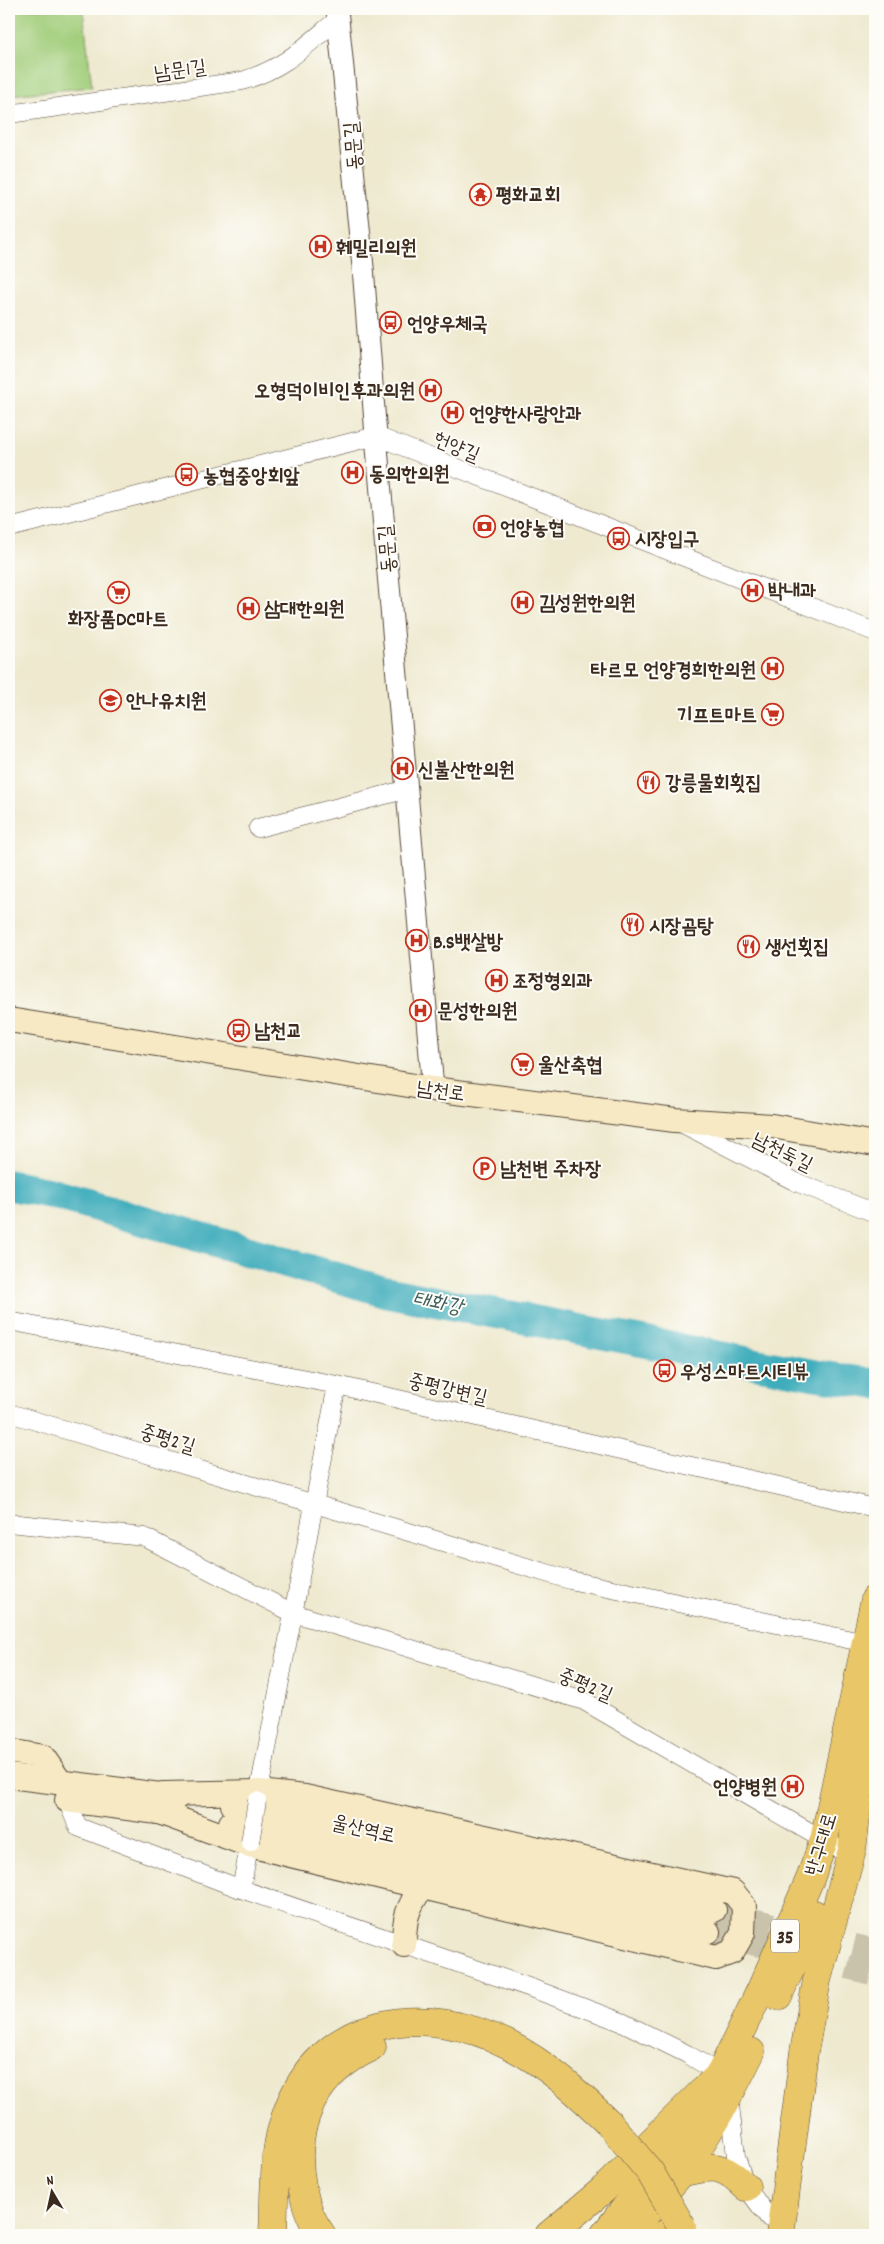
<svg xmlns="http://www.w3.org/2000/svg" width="884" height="2244" font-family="Dekko,'Poor Story',sans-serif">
<rect width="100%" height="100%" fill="#fdfcf7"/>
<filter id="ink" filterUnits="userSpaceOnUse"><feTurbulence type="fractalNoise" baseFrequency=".02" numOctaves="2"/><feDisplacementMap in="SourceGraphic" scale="10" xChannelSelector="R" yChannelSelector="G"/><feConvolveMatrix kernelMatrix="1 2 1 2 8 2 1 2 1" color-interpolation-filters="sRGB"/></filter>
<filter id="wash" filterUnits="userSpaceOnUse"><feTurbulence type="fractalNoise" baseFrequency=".0096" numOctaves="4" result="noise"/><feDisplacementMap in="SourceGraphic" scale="20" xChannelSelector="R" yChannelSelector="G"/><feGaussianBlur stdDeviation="1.12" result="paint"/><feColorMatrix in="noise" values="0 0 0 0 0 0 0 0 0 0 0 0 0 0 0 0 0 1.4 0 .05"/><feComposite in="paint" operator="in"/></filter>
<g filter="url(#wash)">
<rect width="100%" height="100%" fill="#eee9cf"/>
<!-- green -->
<path fill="#a2ce7b" stroke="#6e7c4c" d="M9,9H83L92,87L9,95Z"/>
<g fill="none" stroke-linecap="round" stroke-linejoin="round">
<!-- river -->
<path stroke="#3fadbc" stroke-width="31" d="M9,1185L54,1194L386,1292L815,1375L875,1384"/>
</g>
</g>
<g filter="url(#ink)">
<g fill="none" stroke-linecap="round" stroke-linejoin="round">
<!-- secondary-tunnel -->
<g stroke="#cac3ac" stroke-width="24" stroke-dasharray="24 12" stroke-linecap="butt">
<path d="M714,1910L875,1951"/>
<path d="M708,1932L875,1974"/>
</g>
<defs>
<g id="minor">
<path d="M9,114L242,81C285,68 304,47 338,19"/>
<path d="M9,528L376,436L875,632"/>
<path d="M258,828L408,789"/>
<path d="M679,1122L796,1182L875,1213"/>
<path d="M9,1321L337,1385L875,1508"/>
<path d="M9,1413L570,1580L875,1645"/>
<path d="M9,1523L144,1537L293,1613L584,1701L839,1849"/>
<path d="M67,1800L78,1827L241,1889L531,1988L624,2023L687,2054L720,2074L729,2097L736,2156L746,2187L769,2218"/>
<path d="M257,1801L337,1385"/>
<path d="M241,1889L250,1842"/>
</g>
<path id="tertiary" d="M337,9L363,267L376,436L433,1089"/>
<g id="secondary">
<path d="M9,1020L433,1089L675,1120L772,1126L875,1144"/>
<path d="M9,1751L43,1757L61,1783"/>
<path d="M9,1776L177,1797"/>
<path d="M67,1800L173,1814"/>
<path d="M233,1805L324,1818L714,1910"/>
<path d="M159,1812L249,1845L716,1958L732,1952L743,1933L744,1906L733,1892L305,1797L259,1792L163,1794"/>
<path d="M231,1823L299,1834L708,1932"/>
<path d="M404,1945C404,1919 407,1908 422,1887"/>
</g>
<g id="primary">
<path d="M859,1775L875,1699"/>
<path d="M778,1996L798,1953L814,1914"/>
<path d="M680,2173C712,2165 722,2163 746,2187"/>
<path d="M604,2235L678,2140L720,2074L762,1987L810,1879L824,1840L875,1599"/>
<path d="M628,2235C645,2214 664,2194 681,2173C708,2136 731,2093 751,2052"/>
</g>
<g id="motorway">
<path d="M665,2234L666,2235"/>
<path d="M273,2235C275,2196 272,2153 286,2115C320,2015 424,2001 509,2045C547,2064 578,2093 608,2122"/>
<path d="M322,2235C311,2221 305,2203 302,2186C290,2124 315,2073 372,2047"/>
<path d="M549,2235L603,2190L720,2074"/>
<path d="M780,2235L804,2052L817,1980L852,1850L864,1752"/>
</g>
</defs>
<!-- minor casing -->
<use href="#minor" stroke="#564739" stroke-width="19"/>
<!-- tertiary casing -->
<use href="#tertiary" stroke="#564739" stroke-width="23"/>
<!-- secondary casing -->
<use href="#secondary" stroke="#564739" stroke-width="26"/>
<!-- primary casing -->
<use href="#primary" stroke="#564739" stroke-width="29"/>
<!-- motorway casing -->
<use href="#motorway" stroke="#564739" stroke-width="29"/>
<!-- minor -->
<use href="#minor" stroke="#fff" stroke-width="18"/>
<!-- tertiary -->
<use href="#tertiary" stroke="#fff" stroke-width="21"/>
<!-- secondary -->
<use href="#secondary" stroke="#f6e9c3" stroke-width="24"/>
<!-- primary -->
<use href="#primary" stroke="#e9c769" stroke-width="28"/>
<!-- motorway -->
<use href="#motorway" stroke="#e9c769" stroke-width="28"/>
<defs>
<path id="minor-bridge" d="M250,1842L257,1801"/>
<path id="motorway-bridge" d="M608,2122L650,2172L682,2227"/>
</defs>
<!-- minor-bridge casing -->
<use href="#minor-bridge" stroke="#564739" stroke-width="19" stroke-linecap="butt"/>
<!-- motorway-bridge casing -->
<use href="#motorway-bridge" stroke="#564739" stroke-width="29" stroke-linecap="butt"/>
<!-- minor-bridge -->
<use href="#minor-bridge" stroke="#fff" stroke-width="18"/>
<!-- motorway-bridge -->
<use href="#motorway-bridge" stroke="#e9c769" stroke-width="28"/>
</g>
</g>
<!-- icons -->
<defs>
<symbol id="temple-ring" viewBox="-11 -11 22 22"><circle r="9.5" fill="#fdfcf7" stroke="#c8321e" stroke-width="1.5"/><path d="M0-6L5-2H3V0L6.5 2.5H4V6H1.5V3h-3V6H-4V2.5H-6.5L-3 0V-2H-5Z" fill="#c8321e"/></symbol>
<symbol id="hospital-ring" viewBox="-11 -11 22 22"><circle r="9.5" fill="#fdfcf7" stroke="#c8321e" stroke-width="1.5"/><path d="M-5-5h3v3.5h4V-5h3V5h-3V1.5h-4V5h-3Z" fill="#c8321e"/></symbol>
<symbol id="bus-ring" viewBox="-11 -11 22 22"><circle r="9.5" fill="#fdfcf7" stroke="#c8321e" stroke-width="1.5"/><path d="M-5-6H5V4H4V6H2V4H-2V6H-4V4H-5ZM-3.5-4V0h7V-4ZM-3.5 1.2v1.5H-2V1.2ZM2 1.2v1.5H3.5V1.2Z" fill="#c8321e"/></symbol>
<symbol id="bank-ring" viewBox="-11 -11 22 22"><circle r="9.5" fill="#fdfcf7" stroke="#c8321e" stroke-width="1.5"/><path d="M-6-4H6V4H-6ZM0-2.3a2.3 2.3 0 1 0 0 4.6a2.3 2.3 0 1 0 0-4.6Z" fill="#c8321e"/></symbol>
<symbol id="supermarket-ring" viewBox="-11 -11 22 22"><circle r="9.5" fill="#fdfcf7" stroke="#c8321e" stroke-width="1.5"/><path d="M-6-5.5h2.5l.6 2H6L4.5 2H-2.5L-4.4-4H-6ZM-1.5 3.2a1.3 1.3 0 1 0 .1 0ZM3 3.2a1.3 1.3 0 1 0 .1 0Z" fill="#c8321e"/></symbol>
<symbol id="school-ring" viewBox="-11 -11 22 22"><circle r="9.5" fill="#fdfcf7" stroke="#c8321e" stroke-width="1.5"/><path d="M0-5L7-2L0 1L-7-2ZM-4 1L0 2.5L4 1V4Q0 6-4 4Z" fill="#c8321e"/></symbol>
<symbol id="restaurant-ring" viewBox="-11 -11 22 22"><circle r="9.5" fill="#fdfcf7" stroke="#c8321e" stroke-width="1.5"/><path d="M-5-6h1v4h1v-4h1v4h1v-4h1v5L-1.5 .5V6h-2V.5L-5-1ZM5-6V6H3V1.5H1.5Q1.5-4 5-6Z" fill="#c8321e"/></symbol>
<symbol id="parking-ring" viewBox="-11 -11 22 22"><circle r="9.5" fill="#fdfcf7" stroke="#c8321e" stroke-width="1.5"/><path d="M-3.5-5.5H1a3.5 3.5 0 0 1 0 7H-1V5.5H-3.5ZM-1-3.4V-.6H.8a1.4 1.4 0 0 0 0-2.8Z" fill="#c8321e"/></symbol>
</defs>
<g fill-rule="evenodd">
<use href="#temple-ring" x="468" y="182" width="25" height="25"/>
<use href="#hospital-ring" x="308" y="234" width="25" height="25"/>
<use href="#bus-ring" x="378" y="310" width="25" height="25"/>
<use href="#hospital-ring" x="418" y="378" width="25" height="25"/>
<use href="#hospital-ring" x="440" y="400" width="25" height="25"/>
<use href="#hospital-ring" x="340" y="460" width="25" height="25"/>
<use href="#bus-ring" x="174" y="462" width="25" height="25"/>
<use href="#bank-ring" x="472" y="514" width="25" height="25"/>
<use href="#bus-ring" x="606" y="526" width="25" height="25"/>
<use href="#hospital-ring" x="740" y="578" width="25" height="25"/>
<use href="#supermarket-ring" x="106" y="580" width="25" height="25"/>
<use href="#hospital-ring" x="510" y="590" width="25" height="25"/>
<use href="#hospital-ring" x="236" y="596" width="25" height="25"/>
<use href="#hospital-ring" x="760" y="656" width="25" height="25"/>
<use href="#school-ring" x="98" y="688" width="25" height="25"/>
<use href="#supermarket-ring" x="760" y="702" width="25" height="25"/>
<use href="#hospital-ring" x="390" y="756" width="25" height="25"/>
<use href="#restaurant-ring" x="636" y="770" width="25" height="25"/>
<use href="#restaurant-ring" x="620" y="912" width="25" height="25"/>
<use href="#hospital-ring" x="404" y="928" width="25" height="25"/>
<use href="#restaurant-ring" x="736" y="934" width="25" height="25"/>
<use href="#hospital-ring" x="484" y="968" width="25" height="25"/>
<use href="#hospital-ring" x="408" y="998" width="25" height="25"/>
<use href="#bus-ring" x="226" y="1018" width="25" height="25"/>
<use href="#supermarket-ring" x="510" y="1052" width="25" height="25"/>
<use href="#parking-ring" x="472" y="1156" width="25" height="25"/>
<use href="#bus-ring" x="652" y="1358" width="25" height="25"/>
<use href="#hospital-ring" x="780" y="1774" width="25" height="25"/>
</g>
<g text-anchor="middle" stroke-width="4" stroke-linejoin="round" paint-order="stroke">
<!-- shield labels -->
<rect fill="#fdfcf7" stroke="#75695f" stroke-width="1" x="771" y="1919.5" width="28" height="33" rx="4"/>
<g font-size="19" font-weight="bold" fill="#3b2a1e">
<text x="785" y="1943">35</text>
</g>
<!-- street labels -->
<g font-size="20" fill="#3b2a1e" stroke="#fdfcf7">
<text transform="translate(180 69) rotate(-8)" y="7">남문1길</text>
<text transform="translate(352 146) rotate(-95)" y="7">동문길</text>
<text transform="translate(457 446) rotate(22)" y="7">헌양길</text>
<text transform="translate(386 549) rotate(-95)" y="7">동문길</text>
<text transform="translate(441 1090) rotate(8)" y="7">남천로</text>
<text transform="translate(783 1151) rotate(26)" y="7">남천둑길</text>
<text transform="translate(448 1388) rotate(13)" y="7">중평강변길</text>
<text transform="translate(168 1438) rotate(17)" y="7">중평2길</text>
<text transform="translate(586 1684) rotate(23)" y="7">중평2길</text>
<text transform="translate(364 1828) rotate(13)" y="7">울산역로</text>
<text transform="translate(820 1844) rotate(-73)" y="7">반구대로</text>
</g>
<!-- poi labels -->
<g font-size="20" font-weight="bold" fill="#3b2a1e" stroke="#fdfcf7" text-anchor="start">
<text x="496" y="201">평화교회</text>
<text x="336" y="254">훼밀리의원</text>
<text x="407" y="330">언양우체국</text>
<text x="415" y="397" text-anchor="end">오형덕이비인후과의원</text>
<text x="469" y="420">언양한사랑안과</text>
<text x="369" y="480">동의한의원</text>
<text x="203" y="482">농협중앙회앞</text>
<text x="500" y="534">언양농협</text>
<text x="635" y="545">시장입구</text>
<text x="768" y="597">박내과</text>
<text x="539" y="609">김성원한의원</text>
<text x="264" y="615">삼대한의원</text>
<text x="118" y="625" text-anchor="middle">화장품DC마트</text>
<text x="756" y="676" text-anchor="end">타르모 언양경희한의원</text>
<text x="126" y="707">안나유치원</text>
<text x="757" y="721" text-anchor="end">기프트마트</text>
<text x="418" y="776">신불산한의원</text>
<text x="665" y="789">강릉물회횟집</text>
<text x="649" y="932">시장곰탕</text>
<text x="433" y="948">B.S뱃살방</text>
<text x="765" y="953">생선횟집</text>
<text x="512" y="987">조정형외과</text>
<text x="437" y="1017">문성한의원</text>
<text x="254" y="1037">남천교</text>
<text x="538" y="1071">울산축협</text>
<text x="500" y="1175">남천변 주차장</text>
<text x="680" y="1378">우성스마트시티뷰</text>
<text x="777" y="1793" text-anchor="end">언양병원</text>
</g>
<!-- water labels -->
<g font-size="21" font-style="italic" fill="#3d5e5d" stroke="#fdfcf7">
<text transform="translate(438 1302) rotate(11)" y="7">태화강</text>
</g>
</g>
<!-- margin -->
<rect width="884" height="2244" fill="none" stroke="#fdfcf7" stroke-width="30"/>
<!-- north arrow -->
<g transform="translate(52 2192) rotate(351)" stroke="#fdfcf7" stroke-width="4" paint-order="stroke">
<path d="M0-4L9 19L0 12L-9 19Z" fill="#3b2a1e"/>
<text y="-8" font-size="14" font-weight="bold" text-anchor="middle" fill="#3b2a1e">N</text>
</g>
</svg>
